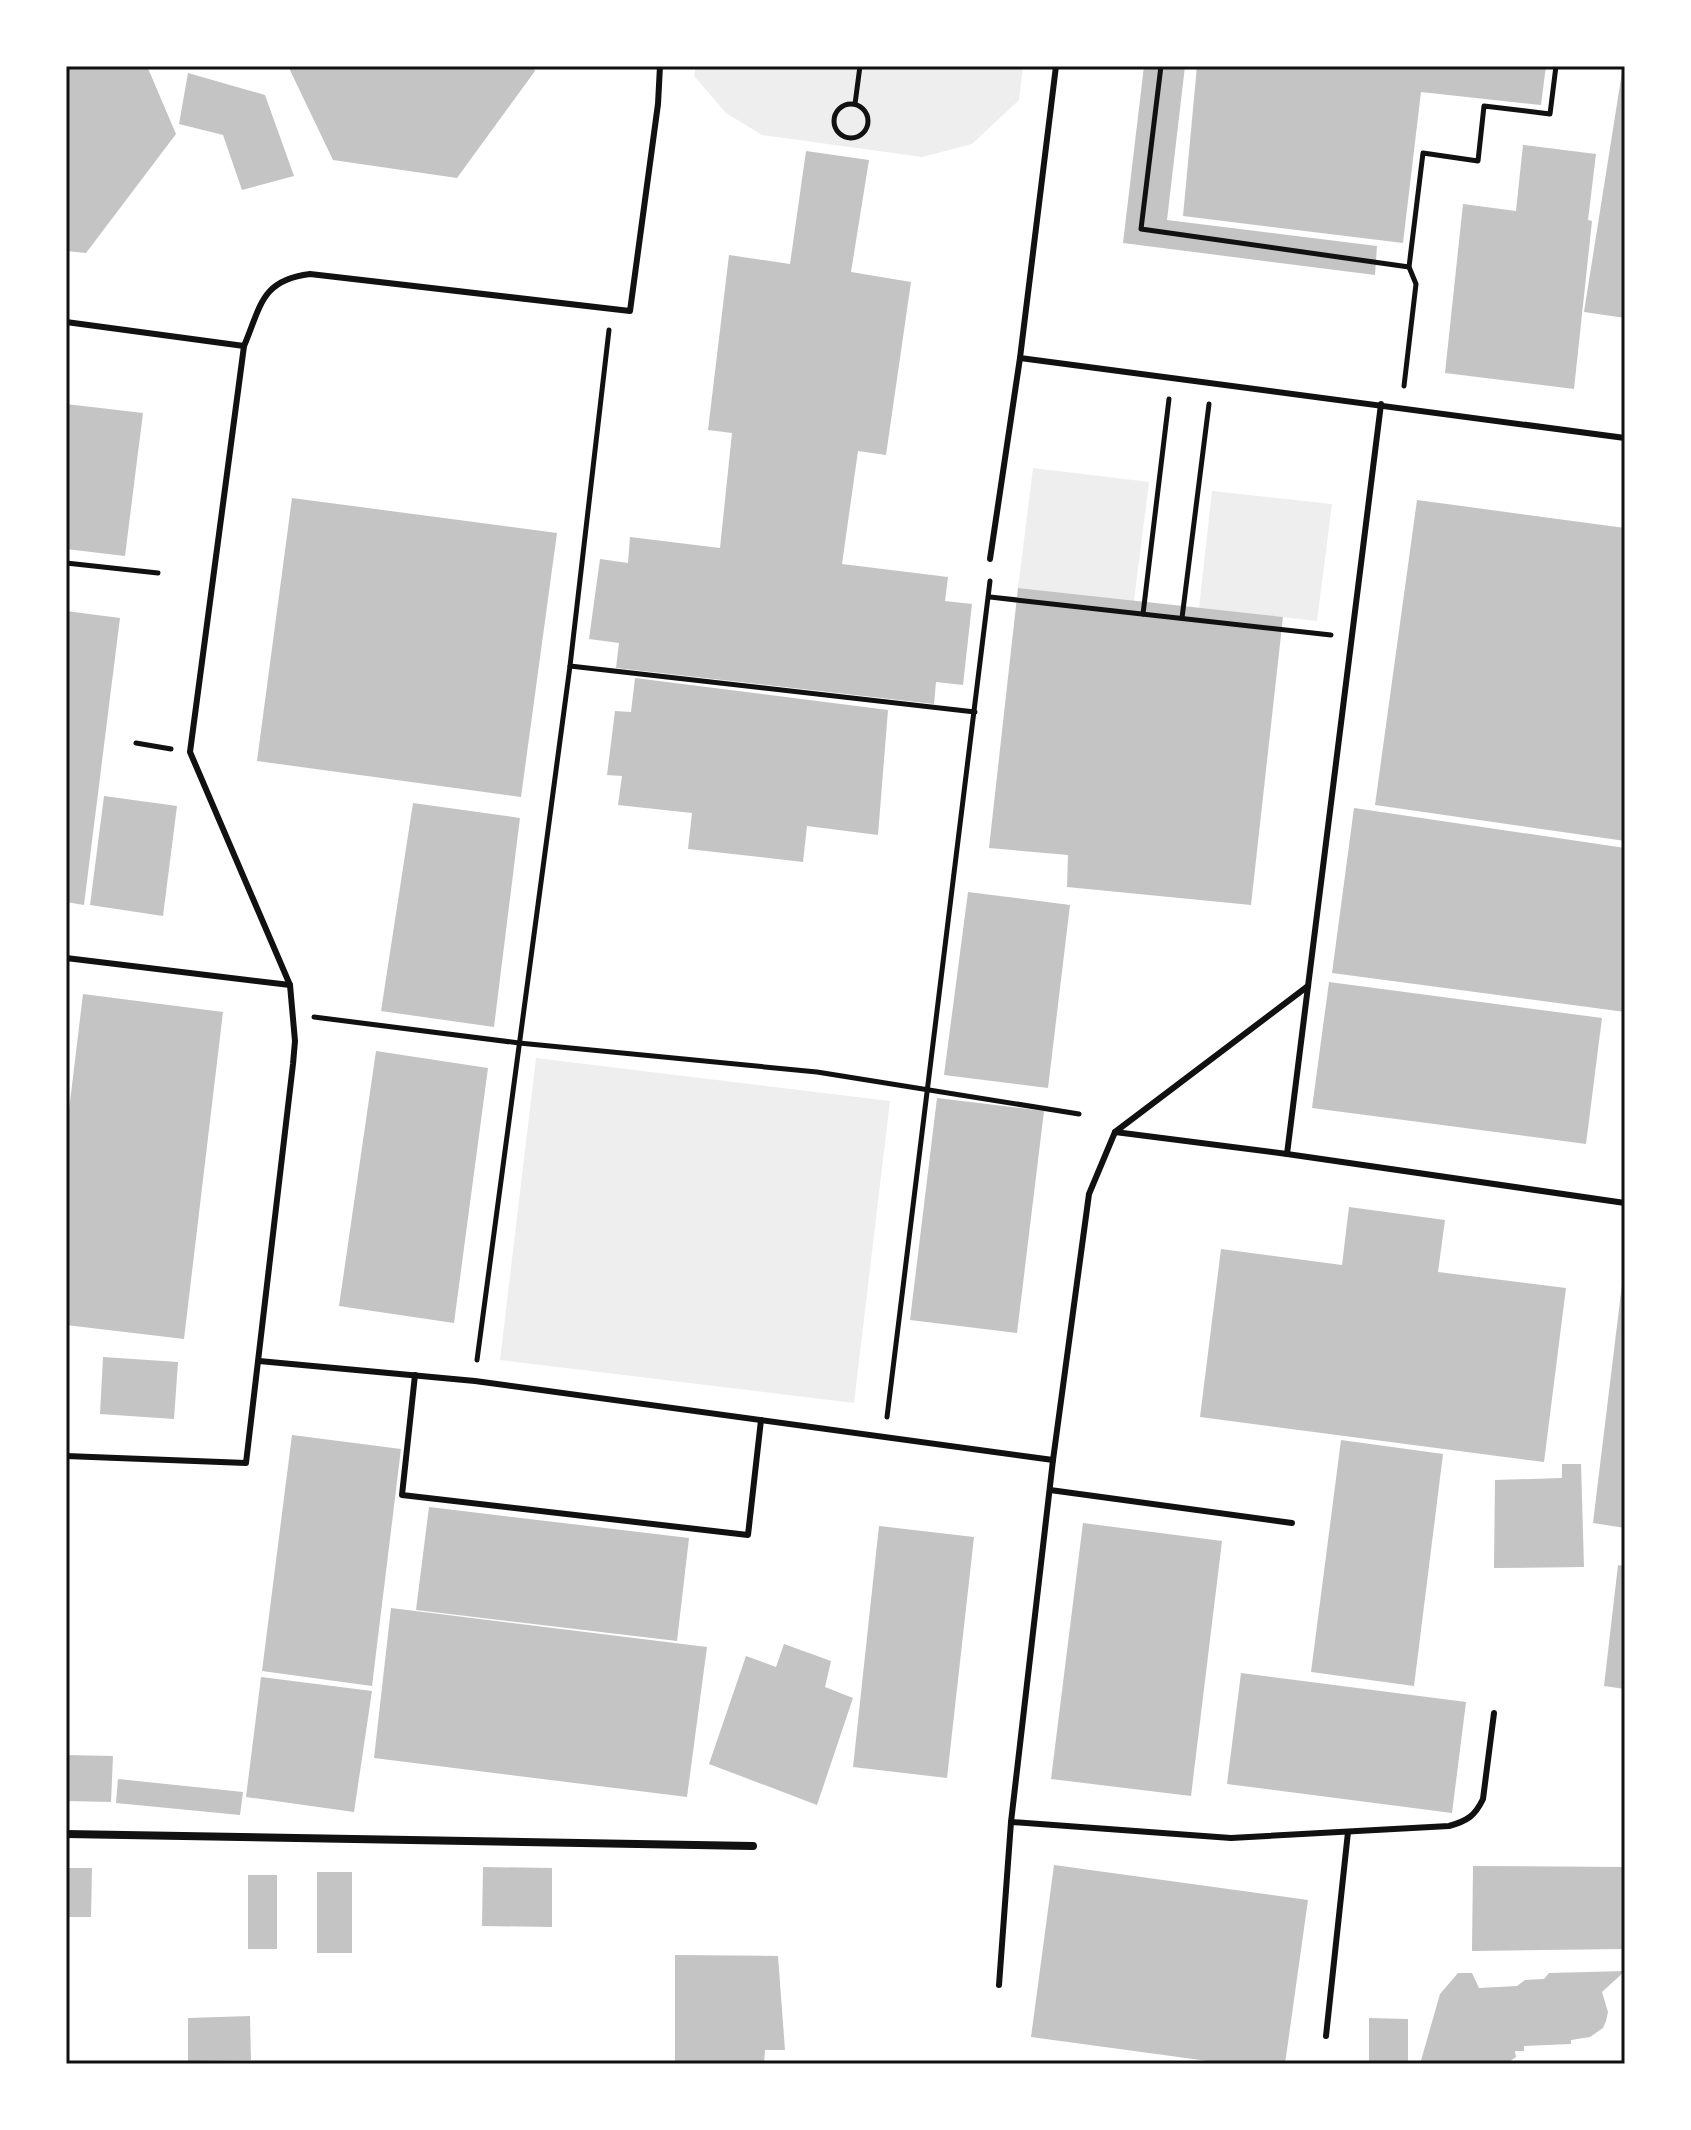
<svg xmlns="http://www.w3.org/2000/svg" width="1691" height="2130" font-family="'Alegreya Sans',sans-serif">
<rect width="100%" height="100%" fill="#fff"/>
<!-- green -->
<g fill="#eee">
<path d="M696,66H1023L1019,100L972,144L922,157L762,135L726,113L694,76Z"/>
<path d="M1033,468L1149,482L1134,601L1018,588Z"/>
<path d="M1212,491L1332,504L1317,621L1199,608Z"/>
<path d="M536,1058L890,1101L854,1403L500,1360Z"/>
</g>
<!-- building -->
<g fill="#c4c4c4">
<path d="M66,66H147L176,134L86,253L66,251Z"/>
<path d="M288,66H533L535,71L457,178L333,160Z"/>
<path d="M1144,66H1185L1167,220L1377,246L1375,275L1123,243Z"/>
<path d="M1197,66H1546L1541,105L1421,92L1403,243L1183,216Z"/>
<path d="M1623,66H1625V318L1584,312Z"/>
<path d="M188,73L265,95L294,176L242,190L223,135L179,124Z"/>
<path d="M1523,145L1596,154L1588,220L1592,221L1574,389L1445,373L1463,204L1516,211Z"/>
<path d="M806,151L869,160L851,272L911,282L886,455L858,451L842,564L948,577L945,601L972,604L963,685L936,682L934,704L616,668L619,643L589,639L600,559L628,563L630,537L720,548L732,433L708,430L729,255L790,264Z"/>
<path d="M66,404L143,413L125,556L66,549Z"/>
<path d="M292,498L557,533L521,797L257,761Z"/>
<path d="M1417,500L1625,528V841L1375,805Z"/>
<path d="M1018,588L1283,617L1251,905L1067,887L1068,855L989,848Z"/>
<path d="M66,611L120,618L84,905L66,902Z"/>
<path d="M635,678L888,710L878,835L807,826L803,862L688,849L692,813L618,805L622,776L607,775L615,711L631,712Z"/>
<path d="M104,796L177,806L163,916L90,905Z"/>
<path d="M413,803L520,818L494,1027L381,1011Z"/>
<path d="M1354,808L1625,848V1012L1332,973Z"/>
<path d="M968,892L1070,905L1048,1088L944,1075Z"/>
<path d="M1329,982L1602,1018L1586,1144L1312,1108Z"/>
<path d="M83,994L223,1012L184,1339L66,1325V1135Z"/>
<path d="M376,1051L488,1068L454,1323L339,1306Z"/>
<path d="M937,1098L1044,1111L1017,1333L910,1320Z"/>
<path d="M1349,1207L1445,1220L1438,1272L1566,1288L1544,1462L1200,1417L1221,1249L1342,1265Z"/>
<path d="M1623,1276H1625V1528L1593,1523Z"/>
<path d="M103,1357L178,1362L174,1419L100,1414Z"/>
<path d="M292,1435L401,1449L372,1686L262,1671Z"/>
<path d="M1341,1440L1443,1454L1414,1686L1311,1672Z"/>
<path d="M1562,1464H1581L1584,1567L1494,1568L1495,1480L1562,1478Z"/>
<path d="M429,1507L689,1538L677,1641L416,1610Z"/>
<path d="M1083,1523L1222,1541L1191,1796L1051,1779Z"/>
<path d="M879,1526L974,1537L947,1778L853,1767Z"/>
<path d="M1618,1565L1625,1566V1689L1604,1686Z"/>
<path d="M391,1608L707,1647L687,1797L374,1758Z"/>
<path d="M784,1644L831,1661L825,1687L853,1698L817,1805L709,1764L746,1656L776,1667Z"/>
<path d="M1241,1673L1466,1702L1452,1813L1227,1784Z"/>
<path d="M261,1677L372,1691L354,1812L246,1797Z"/>
<path d="M66,1755L113,1756L111,1802L66,1801Z"/>
<path d="M118,1779L243,1792L240,1815L116,1803Z"/>
<path d="M1054,1865L1308,1900L1285,2064H1230L1031,2037Z"/>
<path d="M1473,1866L1625,1867V1949L1472,1951Z"/>
<path d="M483,1867L552,1868V1927L482,1926Z"/>
<path d="M66,1868H92L91,1917H66Z"/>
<rect x="317" y="1872" width="35" height="81"/>
<rect x="248" y="1875" width="29" height="74"/>
<path d="M675,1955L778,1956L785,2050H765L764,2064H675Z"/>
<path d="M1625,1971L1602,1992L1608,2012L1606,2021L1603,2028L1590,2037L1571,2040V2044L1524,2046V2051H1515L1516,2057L1506,2064H1420L1440,1994L1458,1973H1472L1479,1988L1517,1986L1525,1980L1544,1979L1549,1973Z"/>
<path d="M250,2016L251,2060L188,2061V2018Z"/>
<path d="M1369,2018L1408,2019V2064H1369Z"/>
</g>
<g fill="none" stroke-linecap="round" stroke-linejoin="round">
<!-- path -->
<g stroke="#111" stroke-width="5">
<path d="M1161,66L1141,229L1409,267"/>
<circle cx="851" cy="121" r="17"/>
<path d="M855,104L860,66"/>
<path d="M1404,386L1416,284L1409,267L1423,153L1478,161L1484,106L1550,114L1556,66"/>
<path d="M66,563L158,573"/>
<path d="M990,597L1331,635"/>
<path d="M1143,614L1169,399"/>
<path d="M1182,618L1209,404"/>
<path d="M570,666L975,712"/>
<path d="M136,743L171,749"/>
<path d="M314,1017L519,1043L817,1072L1079,1114"/>
<path d="M477,1360L570,666L609,330"/>
<path d="M887,1417L990,581"/>
</g>
<!-- service -->
<g stroke="#111" stroke-width="6">
<path d="M1056,66L1020,358L1625,438"/>
<path d="M66,322L244,346"/>
<path d="M990,559L1020,358"/>
<path d="M66,958L290,985"/>
<path d="M1115,1132L1287,1154L1625,1203"/>
<path d="M1287,1154L1381,404"/>
<path d="M259,1361L475,1381L1053,1460"/>
<path d="M415,1375L402,1495L748,1535L761,1420"/>
<path d="M66,1456L246,1463L293,1064L295,1041L290,985L190,752L244,346C261,306 261,280 310,274L630,311L658,104L660,66"/>
<path d="M1050,1490L1292,1523"/>
<path d="M1011,1822L1231,1838L1449,1826C1467,1821 1475,1816 1483,1799L1494,1713"/>
<path d="M999,1985L1011,1822L1053,1460L1089,1194L1115,1132L1308,986"/>
<path d="M1326,2036L1348,1832"/>
</g>
<!-- minor -->
<path stroke="#111" stroke-width="8" d="M66,1834L753,1846"/>
</g>
<!-- border -->
<rect width="1691" height="2130" fill="none" stroke="#ffffff" stroke-width="136"/>
<rect x="68" y="68" width="1555" height="1994" fill="none" stroke="#111" stroke-width="3"/>
</svg>
